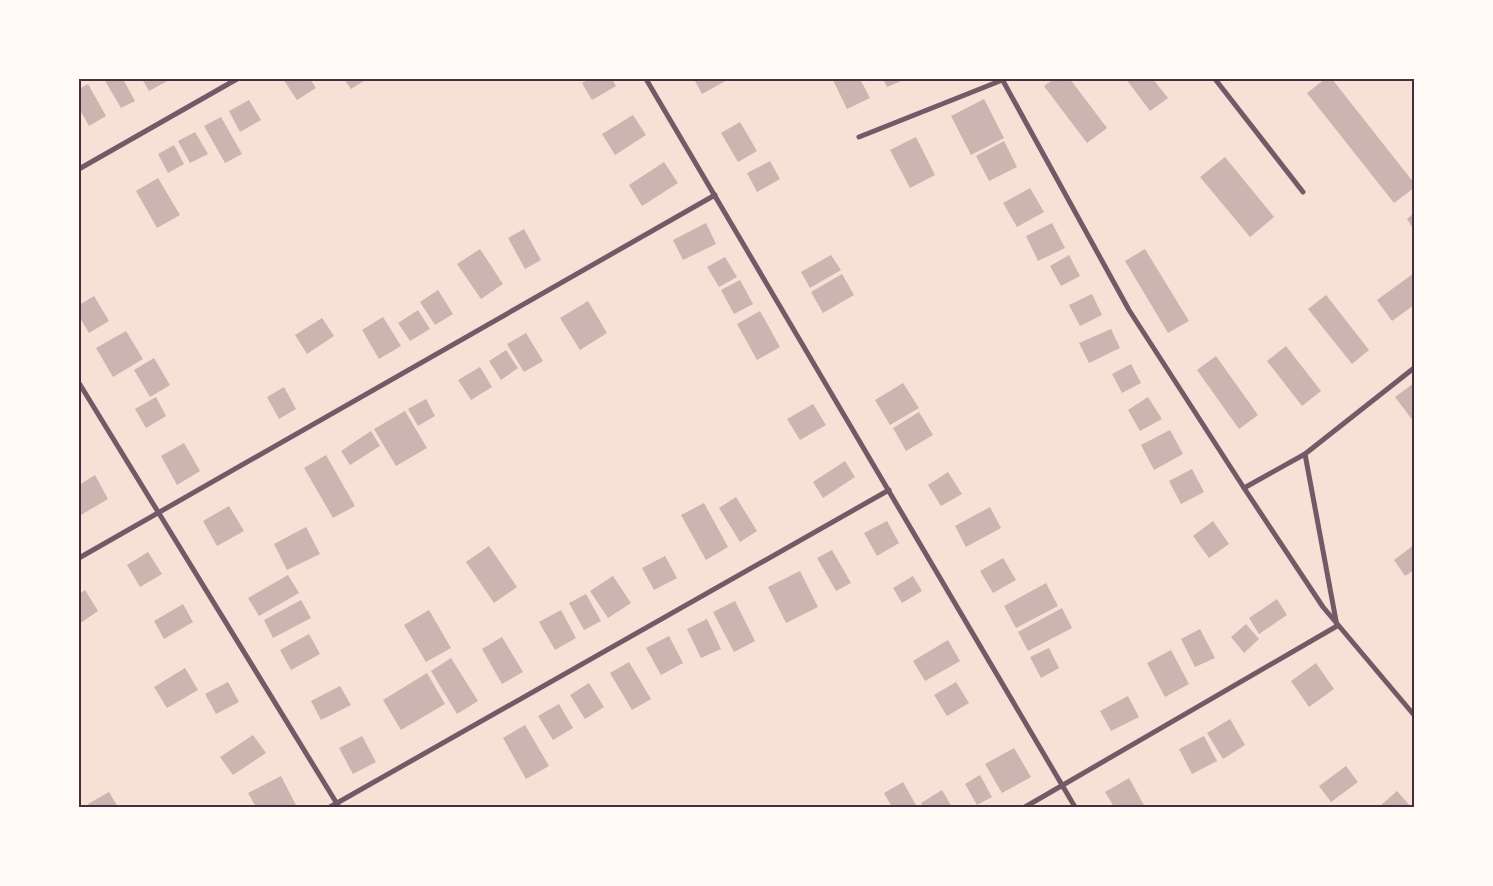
<svg xmlns="http://www.w3.org/2000/svg" width="1493" height="886" font-family="Overpass,sans-serif">
<rect width="100%" height="100%" fill="#f7e1d7"/>
<!-- building -->
<g fill="#ccb4b1">
<path d="M104,79H123L135,101L121,108Z"/>
<path d="M142,79H171L149,91Z"/>
<path d="M283,79H310L316,88L297,100Z"/>
<path d="M344,79H367L351,89Z"/>
<path d="M589,79H612L616,86L592,100L582,83Z"/>
<path d="M694,79H729L702,94Z"/>
<path d="M836,79H860L870,98L847,109L833,80Z"/>
<path d="M883,79H906L887,87Z"/>
<path d="M1054,79H1070L1107,128L1087,143L1044,86Z"/>
<path d="M1126,79H1153L1168,98L1150,111Z"/>
<path d="M1325,79H1332L1414,183V188L1394,203L1307,93Z"/>
<path d="M88,84L106,116L89,126L79,108V89Z"/>
<path d="M984,99L1004,138L971,155L951,116Z"/>
<path d="M249,100L261,120L240,132L229,111Z"/>
<path d="M633,115L646,135L615,155L602,134Z"/>
<path d="M221,117L242,154L225,163L204,126Z"/>
<path d="M740,122L757,151L738,162L721,133Z"/>
<path d="M195,132L208,154L190,163L178,141Z"/>
<path d="M916,137L935,175L910,188L890,150Z"/>
<path d="M1004,141L1017,167L989,181L976,156Z"/>
<path d="M174,145L184,164L168,173L158,154Z"/>
<path d="M1225,157L1274,217L1250,237L1200,177Z"/>
<path d="M770,161L780,179L757,192L747,173Z"/>
<path d="M664,162L678,183L642,206L629,185Z"/>
<path d="M158,178L180,215L157,228L136,191Z"/>
<path d="M1030,188L1044,212L1017,227L1003,203Z"/>
<path d="M1414,213V230L1407,219Z"/>
<path d="M706,223L716,244L683,260L673,240Z"/>
<path d="M1052,223L1065,248L1038,261L1026,236Z"/>
<path d="M524,229L541,260L525,269L508,238Z"/>
<path d="M480,249L503,284L481,299L457,264Z"/>
<path d="M1145,249L1189,321L1168,333L1125,261Z"/>
<path d="M831,255L841,270L810,288L801,272Z"/>
<path d="M1069,255L1080,276L1061,286L1050,266Z"/>
<path d="M725,257L737,277L719,287L707,267Z"/>
<path d="M1414,273V305L1392,321L1377,300Z"/>
<path d="M842,274L854,295L823,313L811,292Z"/>
<path d="M740,280L753,304L734,314L721,290Z"/>
<path d="M438,290L453,314L435,325L420,302Z"/>
<path d="M1092,294L1102,315L1080,326L1069,305Z"/>
<path d="M1326,295L1369,350L1352,364L1308,309Z"/>
<path d="M94,296L109,321L89,333L79,316V305Z"/>
<path d="M588,301L607,333L580,350L560,318Z"/>
<path d="M418,310L430,329L410,341L398,323Z"/>
<path d="M760,311L780,347L757,360L737,324Z"/>
<path d="M383,317L401,346L379,359L362,330Z"/>
<path d="M322,318L334,336L307,354L295,335Z"/>
<path d="M1111,329L1120,348L1089,363L1079,343Z"/>
<path d="M126,331L143,359L113,377L96,348Z"/>
<path d="M526,333L543,361L524,372L507,344Z"/>
<path d="M1286,346L1321,391L1302,406L1267,361Z"/>
<path d="M506,350L518,368L501,380L489,361Z"/>
<path d="M1216,356L1258,415L1239,429L1197,370Z"/>
<path d="M154,358L170,385L150,397L134,370Z"/>
<path d="M1131,364L1141,383L1122,393L1112,374Z"/>
<path d="M480,367L492,387L471,400L458,380Z"/>
<path d="M903,383L919,408L890,425L875,400Z"/>
<path d="M1414,383V422L1395,397Z"/>
<path d="M284,387L296,409L279,419L267,397Z"/>
<path d="M156,397L166,416L146,428L135,409Z"/>
<path d="M1148,397L1162,419L1140,431L1128,410Z"/>
<path d="M426,399L435,416L418,426L408,409Z"/>
<path d="M813,404L826,425L800,440L787,419Z"/>
<path d="M405,411L427,448L396,466L374,429Z"/>
<path d="M919,412L933,435L906,451L893,428Z"/>
<path d="M1170,430L1183,454L1154,470L1141,445Z"/>
<path d="M371,431L380,446L350,465L341,451Z"/>
<path d="M184,443L200,471L177,485L161,456Z"/>
<path d="M326,455L355,506L333,518L304,468Z"/>
<path d="M845,461L855,477L823,498L813,482Z"/>
<path d="M1192,469L1204,492L1181,504L1169,481Z"/>
<path d="M948,472L962,494L941,506L928,485Z"/>
<path d="M95,475L108,499L79,516V485Z"/>
<path d="M736,497L757,531L740,542L719,508Z"/>
<path d="M704,503L728,547L706,560L681,515Z"/>
<path d="M229,506L244,531L217,546L203,521Z"/>
<path d="M990,507L1001,528L966,547L955,526Z"/>
<path d="M887,521L899,543L877,556L864,533Z"/>
<path d="M1213,521L1229,544L1209,558L1193,536Z"/>
<path d="M306,527L320,554L287,570L274,544Z"/>
<path d="M1414,545V570L1405,576L1394,560Z"/>
<path d="M489,546L517,587L494,603L466,562Z"/>
<path d="M832,550L851,583L836,591L817,558Z"/>
<path d="M148,552L162,574L140,587L127,565Z"/>
<path d="M665,556L677,578L654,590L642,568Z"/>
<path d="M1003,558L1016,580L993,593L980,571Z"/>
<path d="M800,571L818,607L786,623L768,587Z"/>
<path d="M288,575L299,593L259,616L248,598Z"/>
<path d="M613,576L631,603L608,618L590,591Z"/>
<path d="M913,576L922,591L902,603L893,588Z"/>
<path d="M1046,583L1058,606L1016,628L1004,606Z"/>
<path d="M85,590L98,611L79,624V594Z"/>
<path d="M586,594L601,621L584,630L569,603Z"/>
<path d="M1277,599L1287,615L1259,634L1249,618Z"/>
<path d="M301,600L311,618L273,638L264,620Z"/>
<path d="M735,601L755,641L734,652L713,612Z"/>
<path d="M183,604L193,622L164,639L154,621Z"/>
<path d="M1062,608L1072,628L1028,651L1018,632Z"/>
<path d="M429,610L451,648L426,662L404,625Z"/>
<path d="M561,610L576,638L555,650L539,622Z"/>
<path d="M707,619L721,649L701,658L687,629Z"/>
<path d="M1246,624L1259,639L1244,653L1231,637Z"/>
<path d="M1200,629L1215,658L1195,667L1181,639Z"/>
<path d="M309,634L320,654L291,670L280,650Z"/>
<path d="M669,636L683,663L661,675L646,648Z"/>
<path d="M502,637L523,672L502,684L482,649Z"/>
<path d="M948,640L960,661L925,681L913,661Z"/>
<path d="M1049,648L1059,668L1041,678L1030,657Z"/>
<path d="M1171,650L1189,684L1165,697L1147,663Z"/>
<path d="M451,658L478,701L457,714L431,671Z"/>
<path d="M629,662L651,699L632,710L610,673Z"/>
<path d="M1316,663L1334,689L1309,707L1291,681Z"/>
<path d="M185,668L198,690L167,708L154,687Z"/>
<path d="M427,673L445,704L401,730L383,700Z"/>
<path d="M228,682L239,702L216,714L205,694Z"/>
<path d="M956,682L969,703L947,716L934,695Z"/>
<path d="M589,683L604,707L585,719L570,695Z"/>
<path d="M340,686L351,705L321,720L311,701Z"/>
<path d="M1128,696L1139,717L1111,731L1100,711Z"/>
<path d="M559,704L573,728L553,740L538,716Z"/>
<path d="M1230,719L1245,745L1223,759L1207,733Z"/>
<path d="M525,725L549,766L526,779L503,738Z"/>
<path d="M253,735L266,753L233,775L220,757Z"/>
<path d="M362,736L376,762L353,774L339,748Z"/>
<path d="M1204,736L1217,761L1192,774L1179,749Z"/>
<path d="M1014,748L1031,777L1002,793L985,764Z"/>
<path d="M1346,766L1358,782L1331,802L1319,786Z"/>
<path d="M980,775L992,797L977,805L965,784Z"/>
<path d="M281,776L297,807H256L248,793Z"/>
<path d="M1129,778L1145,807H1114L1105,792Z"/>
<path d="M903,782L917,807H892L884,793Z"/>
<path d="M942,790L952,807H923L921,803Z"/>
<path d="M1397,791L1411,807H1379Z"/>
<path d="M109,792L118,807H90L88,804Z"/>
</g>
<g fill="none" stroke-linecap="round" stroke-linejoin="round">
<!-- minor -->
<g stroke="#755966" stroke-width="5">
<path d="M646,79L1075,807"/>
<path d="M1002,79L1129,310L1244,488L1323,607L1414,715"/>
<path d="M1215,79L1303,192"/>
<path d="M859,137L1005,79"/>
<path d="M79,169L237,79"/>
<path d="M79,383L339,807"/>
<path d="M1244,488L1305,454"/>
<path d="M79,558L715,195"/>
<path d="M330,807L889,490"/>
<path d="M1025,807L1337,626L1305,454L1414,368"/>
</g>
</g>
<!-- border -->
<rect width="1493" height="886" fill="none" stroke="#fffaf5" stroke-width="160"/>
<rect x="80" y="80" width="1333" height="726" fill="none" stroke="#4a2c40" stroke-width="2"/>
</svg>
